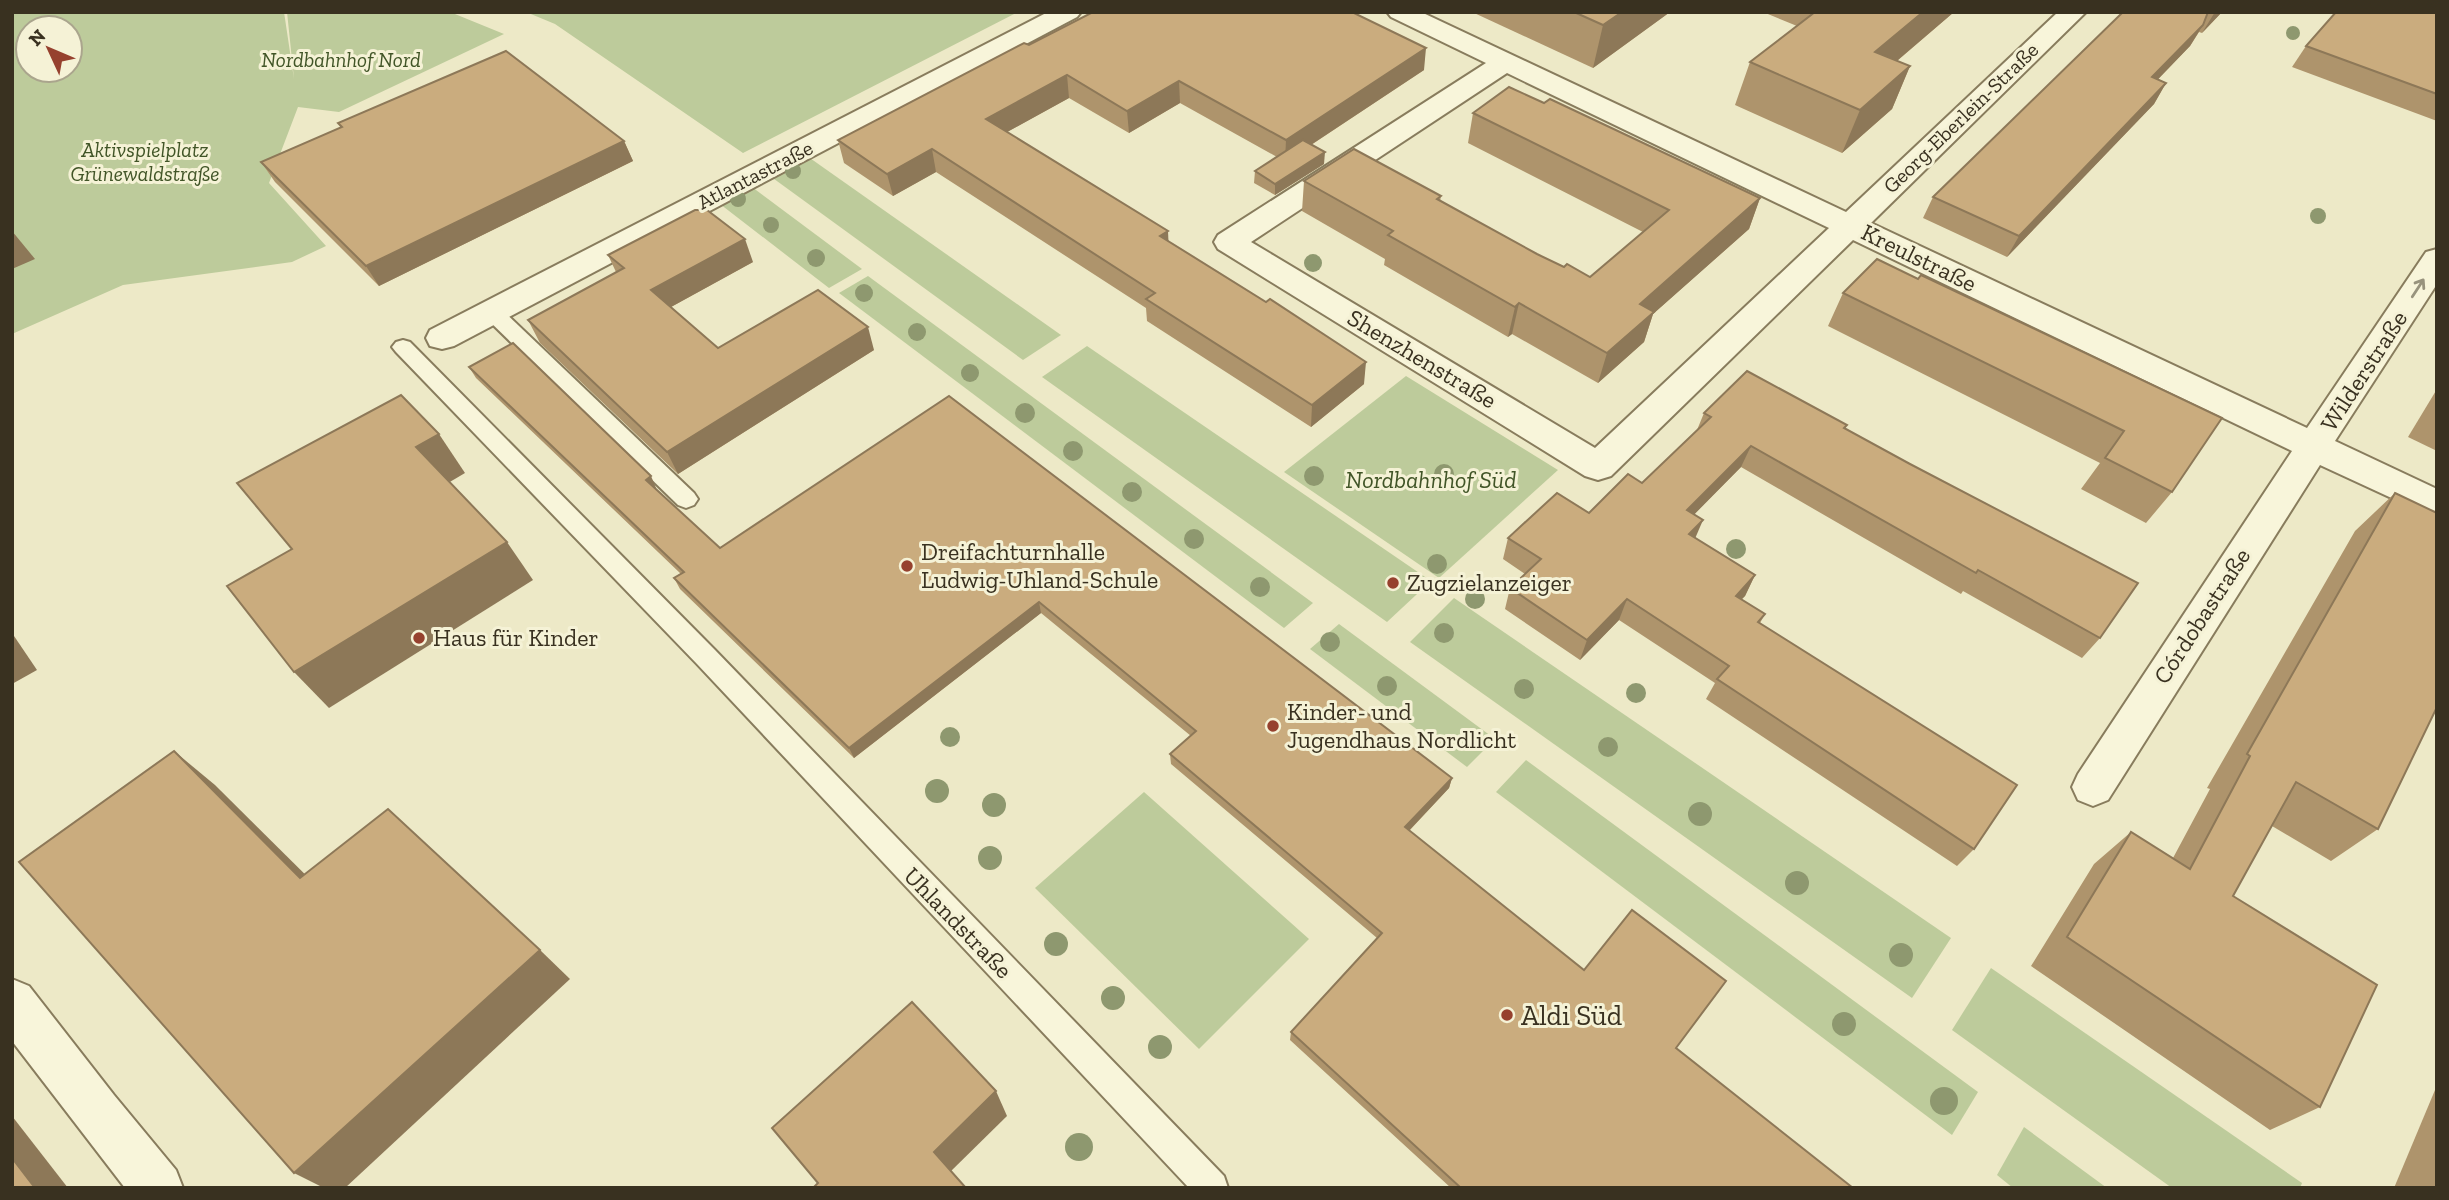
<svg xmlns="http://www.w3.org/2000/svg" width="2449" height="1200" font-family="'Zilla Slab',serif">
<rect width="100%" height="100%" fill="#ede9c7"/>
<!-- green -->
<g fill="#bdcb9b" fill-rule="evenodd">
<path d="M12,12H284L294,79L287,12H450L504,34L339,112L298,107L269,183L326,246L292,262L123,285L12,334ZM28,28H70V70H28Z"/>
<path d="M526,12H1018L743,153L555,24Z"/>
<path d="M807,156L1061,335L1023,360L770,176Z"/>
<path d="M752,187L862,269L829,288L720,204Z"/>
<path d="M868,276L1313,603L1284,628L839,293Z"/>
<path d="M1087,346L1431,581L1387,622L1042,377Z"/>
<path d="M1406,376L1558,470L1439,578L1284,472Z"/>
<path d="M1454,598L1951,938L1912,998L1410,642Z"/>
<path d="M1339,624L1495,739L1467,767L1310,649Z"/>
<path d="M1526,760L1978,1092L1952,1135L1496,792Z"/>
<path d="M1144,792L1309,939L1199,1049L1035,888Z"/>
<path d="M1991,968L2302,1183L2300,1188H2172L1952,1030Z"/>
<path d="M2024,1127L2107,1188H2013L1997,1175Z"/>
</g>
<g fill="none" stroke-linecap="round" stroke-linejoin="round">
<defs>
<g id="lane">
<path d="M492,305L499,307L694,493L698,499L694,505L686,508L678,505L485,317L482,312L485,307Z"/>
<path d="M403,340L410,342L715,650L1224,1176L1228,1188H1189L697,664L396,352L392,347L396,342Z"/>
</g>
<g id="street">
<path d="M1048,12H1081L1077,17L454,346L442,349L430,346L426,338L430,330Z"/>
<path d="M1387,12H1421L1846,212L2058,12H2086L1871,223L2307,428L2426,252L2437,249V284L2335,441L2437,489V519L2320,465L2108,800L2093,806L2078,800L2072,787L2078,774L2292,451L1853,240L1611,476L1598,480L1585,476L1218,249L1214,242L1218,235L1486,63L1391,17ZM1507,73L1829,228L1595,448L1251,242Z"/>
<path d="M12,979L29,986L114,1095L176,1170L183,1188H125L12,1041Z"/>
</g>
</defs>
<!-- lane casing -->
<use href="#lane" stroke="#887c5d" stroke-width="4"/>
<!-- street casing -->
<use href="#street" stroke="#887c5d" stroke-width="4"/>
<!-- lane -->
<use href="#lane" fill="#f8f5da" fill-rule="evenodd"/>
<!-- street -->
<use href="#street" fill="#f8f5da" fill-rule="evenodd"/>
</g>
<!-- trees -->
<g fill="#8e986f">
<circle cx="2293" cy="33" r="7"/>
<circle cx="793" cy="171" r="8"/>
<circle cx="738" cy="199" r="8"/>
<circle cx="2318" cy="216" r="8"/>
<circle cx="771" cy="225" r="8"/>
<circle cx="816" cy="258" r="9"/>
<circle cx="1313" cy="263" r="9"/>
<circle cx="864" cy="293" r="9"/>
<circle cx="917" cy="332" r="9"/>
<circle cx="970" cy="373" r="9"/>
<circle cx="1025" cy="413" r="10"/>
<circle cx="1073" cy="451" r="10"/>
<circle cx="1444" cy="474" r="10"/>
<circle cx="1314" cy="476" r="10"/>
<circle cx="1132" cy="492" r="10"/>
<circle cx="1194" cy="539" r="10"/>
<circle cx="1736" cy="549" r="10"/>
<circle cx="1437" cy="564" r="10"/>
<circle cx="1260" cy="587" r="10"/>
<circle cx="1475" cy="599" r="10"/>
<circle cx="1444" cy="633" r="10"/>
<circle cx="1330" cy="642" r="10"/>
<circle cx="1387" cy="686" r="10"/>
<circle cx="1524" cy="689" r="10"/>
<circle cx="1636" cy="693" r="10"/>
<circle cx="950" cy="737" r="10"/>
<circle cx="1608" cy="747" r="10"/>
<circle cx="937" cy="791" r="12"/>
<circle cx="994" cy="805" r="12"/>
<circle cx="1700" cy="814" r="12"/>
<circle cx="990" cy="858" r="12"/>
<circle cx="1797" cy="883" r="12"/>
<circle cx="1056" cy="944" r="12"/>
<circle cx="1901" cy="955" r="12"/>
<circle cx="1113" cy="998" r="12"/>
<circle cx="1844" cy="1024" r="12"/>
<circle cx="1160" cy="1047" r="12"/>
<circle cx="1944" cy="1101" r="14"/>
<circle cx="1079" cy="1147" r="14"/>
</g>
<!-- wall -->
<g fill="#ae946c">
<path d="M1472,12H1670L1593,68Z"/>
<path d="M1763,12H1954L1897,61L1910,66L1892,109L1842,153L1735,105L1750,62L1797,26Z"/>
<path d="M2123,12H2222L2202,33L2199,32L2190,46L2158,79L2166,83L2154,104L2007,257L1923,218L1933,197Z"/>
<path d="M2437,12V121L2292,67L2306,46Z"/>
<path d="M1029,45L1424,70L1311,145L1324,164L1275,195L1254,183L1255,171L1277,157L1180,103L1129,133L1069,98L1007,132L1168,241L1364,384L1311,427L1147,321L1146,308L936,172L893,196L844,163L838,140Z"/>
<path d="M1544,103L1760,198L1749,229L1653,314L1644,342L1598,383L1512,334L1508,337L1384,265L1385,259L1302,211L1304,181L1441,196L1440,201L1537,254L1564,267L1590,277L1643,232L1468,143L1473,113Z"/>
<path d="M338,123L624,141L633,161L379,286L275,182L261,162L341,128Z"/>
<path d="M608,255L753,262L671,307L718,348L874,350L678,474L540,343L528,320L616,272Z"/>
<path d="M1843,293L2222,418L2172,492L2146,523L2081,489L2100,463L1828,326Z"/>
<path d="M469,367L656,488H655L720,548L949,396L1452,778L1449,788L1409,831L1676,1048L1853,1188H1451L1290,1040L1291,1032L1377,938L1171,764L1170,754L1191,736L1041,613L854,758L680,589L674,578L681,574L476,378Z"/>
<path d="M2437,389V451L2408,437Z"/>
<path d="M1704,413L1847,425L1845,428L2100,638L2082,658L1963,591L1961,594L1741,467L1694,514L1695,538L1755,575L1745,596L1741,599L1765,614L1760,623L1974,849L1957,866L1706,699L1715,683L1619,620L1580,660L1505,609L1510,588L1525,574L1503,559L1508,538L1589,513L1642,483L1697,430Z"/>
<path d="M2395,493L2378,829L2331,861L2272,826L2233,896L2320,1107L2270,1130L2031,966L2094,864L2131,832L2173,858L2210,789L2207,788L2355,531Z"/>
<path d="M2437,1089V1188H2394L2435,1090Z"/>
</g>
<!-- shaded-wall -->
<g fill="#8d7858">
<path d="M1622,12H1670L1593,68L1603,25Z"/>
<path d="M1923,12H1954L1858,94L1875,52Z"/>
<path d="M2215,12H2222L2202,33Z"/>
<path d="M2203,25L2190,46L2140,98L2152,77Z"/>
<path d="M1426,48L1424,70L1285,162L1286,140Z"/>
<path d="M1910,66L1892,109L1842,153L1860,110Z"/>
<path d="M1067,75L1069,98L989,142L986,119Z"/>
<path d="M1179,81L1180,103L1129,133L1127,111Z"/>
<path d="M2166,83L2154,104L2007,257L2019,236Z"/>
<path d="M624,141L633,161L379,286L366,266Z"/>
<path d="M932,149L936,172L893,196L887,174Z"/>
<path d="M1325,152L1324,164L1275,195V184Z"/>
<path d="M1760,198L1749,229L1653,314L1644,342L1598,383L1607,353L1640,304Z"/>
<path d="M12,231L35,259L12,269Z"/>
<path d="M1168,231L1169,253L1160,236Z"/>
<path d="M745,239L753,262L660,313L651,290Z"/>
<path d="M1519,303L1512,334L1508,337L1515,307Z"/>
<path d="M868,327L874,350L678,474L667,452Z"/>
<path d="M1366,362L1364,384L1311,427L1312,405Z"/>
<path d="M439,434L465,473L443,486L416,447Z"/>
<path d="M1751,446L1741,467L1678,531L1687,510Z"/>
<path d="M651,476L656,488L651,491L646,480Z"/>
<path d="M1703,520L1694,541L1689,534Z"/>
<path d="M507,542L533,580L329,708L294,672Z"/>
<path d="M1755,575L1745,596L1726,616L1736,596Z"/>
<path d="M1627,599L1619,620L1580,660L1587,640Z"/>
<path d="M1039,602L1041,613L854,758L849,748Z"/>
<path d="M12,633L37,670L12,684Z"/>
<path d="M174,751L215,785L339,908L300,878Z"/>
<path d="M1452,778L1449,788L1403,837L1405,827Z"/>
<path d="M540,950L570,979L345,1188H324L294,1173Z"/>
<path d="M996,1091L1007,1116L948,1174L934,1152Z"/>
<path d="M12,1116L68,1188H35L12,1158Z"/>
</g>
<!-- building -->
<g fill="#caac7e" stroke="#8d7858" stroke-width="2">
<path d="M1093,12H1352L1426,48L1286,140L1179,81L1127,111L1067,75L986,119L1168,231L1160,236L1266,302L1270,299L1366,362L1312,405L1146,299L1155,293L932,149L887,174L838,140L1024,43L1029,45Z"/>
<path d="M1574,12H1622L1603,25Z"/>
<path d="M1815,12H1923L1875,52L1910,66L1860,110L1750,62Z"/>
<path d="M2123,12H2208L2203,25L2152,77L2166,83L2019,236L1933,197Z"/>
<path d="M2336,12H2437V94L2306,46Z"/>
<path d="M506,51L624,141L366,266L261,162L342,127L338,123Z"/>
<path d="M1509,87L1544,103L1550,99L1760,198L1640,304L1654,312L1607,353L1519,303L1515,307L1388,235L1393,231L1304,181L1354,149L1441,196L1437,199L1537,254L1564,267L1567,264L1590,277L1669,210L1473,113Z"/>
<path d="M1303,140L1325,152L1275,184L1255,171Z"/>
<path d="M695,210H707L745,239L651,290L718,348L818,290L868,327L667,452L528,320L624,268L608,255Z"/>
<path d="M1877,259L1918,279L1921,275L2222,418L2172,492L2105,458L2124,431L1843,293Z"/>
<path d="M513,343L651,476L646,480L720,548L949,396L1452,778L1405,827L1584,970L1632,910L1726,981L1676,1048L1853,1188H1461L1291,1032L1382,933L1170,754L1196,731L1039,602L849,748L674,578L684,572L469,367Z"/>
<path d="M1747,371L1847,425L1844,428L1910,464L2138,583L2100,638L1978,570L1976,573L1751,446L1687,510L1703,520L1689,534L1755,575L1736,596L1765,614L1758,622L2017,785L1974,849L1717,679L1729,666L1627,599L1587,640L1510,588L1541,559L1508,538L1557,493L1589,513L1628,474L1642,483L1711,417L1704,413Z"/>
<path d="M401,395L439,434L416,447L507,542L294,672L227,586L292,549L237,483Z"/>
<path d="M2395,493L2437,513V707L2378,829L2296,782L2233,896L2377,985L2320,1107L2067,937L2131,832L2190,869L2250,756L2247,754Z"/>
<path d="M174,751L300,878L388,809L540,950L294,1173L19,862Z"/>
<path d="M912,1002L996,1091L934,1152L966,1188H813L818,1183L772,1128Z"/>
<path d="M12,1158L35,1188H12Z"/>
</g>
<!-- one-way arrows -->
<defs><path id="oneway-shaft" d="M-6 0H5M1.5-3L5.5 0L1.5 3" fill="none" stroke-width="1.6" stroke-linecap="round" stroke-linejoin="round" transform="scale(1.75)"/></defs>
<use stroke="#98937d" href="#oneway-shaft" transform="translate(2418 288) rotate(-57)"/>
<!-- markers -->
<g fill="#96412e" stroke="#f5f2d6" stroke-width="2.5">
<circle cx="907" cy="566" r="7"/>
<circle cx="1393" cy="583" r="7"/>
<circle cx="419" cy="638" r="7"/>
<circle cx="1273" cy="726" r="7"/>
<circle cx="1507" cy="1015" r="7"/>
</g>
<g text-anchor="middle" stroke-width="6" stroke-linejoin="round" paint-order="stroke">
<!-- far-park labels -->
<g font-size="21" font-style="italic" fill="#415527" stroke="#f5f2d6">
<text x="341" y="67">Nordbahnhof Nord</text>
<text x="145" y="157">Aktivspielplatz<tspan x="145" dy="24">Grünewaldstraße</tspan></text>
</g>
<!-- far-street labels -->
<g font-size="21" fill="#393120" stroke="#f5f2d6">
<text transform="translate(1961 118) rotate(-44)" y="7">Georg-Eberlein-Straße</text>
<text transform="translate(755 175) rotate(-27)" y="7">Atlantastraße</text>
</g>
<!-- street labels -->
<g font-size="24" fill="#393120" stroke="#f5f2d6">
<text transform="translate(1919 258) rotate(26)" y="8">Kreulstraße</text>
<text transform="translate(1422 359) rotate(31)" y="8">Shenzhenstraße</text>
<text transform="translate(2364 371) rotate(-57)" y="8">Wilderstraße</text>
<text transform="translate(2202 616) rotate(-57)" y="8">Córdobastraße</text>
<text transform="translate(958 923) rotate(46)" y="8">Uhlandstraße</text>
</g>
<!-- park labels -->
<g font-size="24" font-style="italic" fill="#415527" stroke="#f5f2d6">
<text x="1431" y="488">Nordbahnhof Süd</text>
</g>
<!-- poi labels -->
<g font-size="24" fill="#393120" stroke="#f5f2d6" text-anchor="start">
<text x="921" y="560">Dreifachturnhalle<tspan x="921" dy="28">Ludwig-Uhland-Schule</tspan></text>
<text x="1407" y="591">Zugzielanzeiger</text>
<text x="433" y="646">Haus für Kinder</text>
<text x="1287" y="720">Kinder- und<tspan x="1287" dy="28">Jugendhaus Nordlicht</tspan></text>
</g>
<!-- near-poi labels -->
<g font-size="28" fill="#393120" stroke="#f5f2d6" text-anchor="start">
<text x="1521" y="1025">Aldi Süd</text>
</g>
</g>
<!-- border -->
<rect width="2449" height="1200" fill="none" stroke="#393120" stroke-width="28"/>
<!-- north arrow -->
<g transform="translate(49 49) rotate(314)"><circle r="33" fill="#f5f2d6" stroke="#aaa58d" stroke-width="2"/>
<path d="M0-5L12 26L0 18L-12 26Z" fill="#96412e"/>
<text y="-10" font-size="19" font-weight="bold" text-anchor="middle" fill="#393120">N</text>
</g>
</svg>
